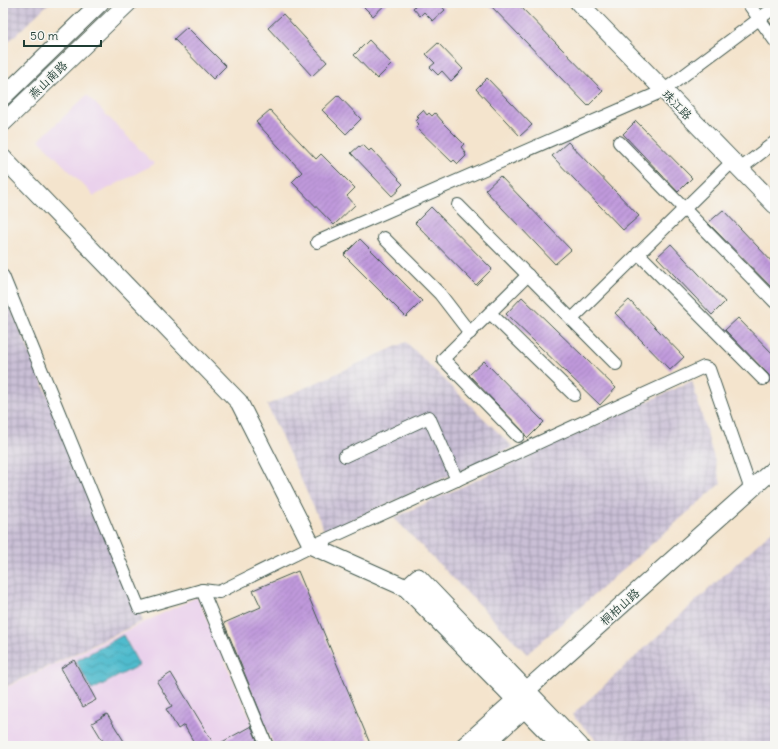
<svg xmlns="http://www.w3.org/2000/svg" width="778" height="749" font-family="Delius,'LXGW WenKai TC',sans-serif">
<defs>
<pattern id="industrial-grid" width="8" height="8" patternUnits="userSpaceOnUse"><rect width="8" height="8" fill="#cabfd6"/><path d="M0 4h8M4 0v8" fill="none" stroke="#a39cae"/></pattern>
<pattern id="water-waves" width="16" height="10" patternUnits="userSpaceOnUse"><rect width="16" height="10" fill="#50bbcd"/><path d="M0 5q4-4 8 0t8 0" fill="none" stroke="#4299a7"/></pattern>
<pattern id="building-hatch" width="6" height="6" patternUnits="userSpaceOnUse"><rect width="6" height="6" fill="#c099dc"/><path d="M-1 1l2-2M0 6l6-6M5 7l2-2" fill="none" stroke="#9b7eb3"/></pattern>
</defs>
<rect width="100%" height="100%" fill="#f6f6f2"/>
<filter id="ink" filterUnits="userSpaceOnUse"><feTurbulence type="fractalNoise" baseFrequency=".025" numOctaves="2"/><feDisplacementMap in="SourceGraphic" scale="8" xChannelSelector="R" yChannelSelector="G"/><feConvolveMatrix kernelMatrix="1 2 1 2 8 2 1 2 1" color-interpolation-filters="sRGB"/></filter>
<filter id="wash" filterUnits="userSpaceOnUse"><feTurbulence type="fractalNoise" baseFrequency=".012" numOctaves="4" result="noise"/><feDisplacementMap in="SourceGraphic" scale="16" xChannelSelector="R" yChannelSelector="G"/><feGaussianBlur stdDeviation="0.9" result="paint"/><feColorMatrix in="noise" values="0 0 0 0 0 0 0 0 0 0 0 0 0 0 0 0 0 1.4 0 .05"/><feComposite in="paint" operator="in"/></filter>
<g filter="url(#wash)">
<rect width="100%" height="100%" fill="#f4e4cd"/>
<!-- built -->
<g fill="#ead1ec">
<path d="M87,95L154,164L94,196L39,140Z"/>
<path d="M197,597L260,741L252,746H15L3,740V689Z"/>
</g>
<!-- industrial -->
<g fill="url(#industrial-grid)">
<path d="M3,3H49L3,47Z"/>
<path d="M3,289L143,621L3,688Z"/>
<path d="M406,342L513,447L325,532L267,405Z"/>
<path d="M692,381L721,483L527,654L394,518Z"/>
<path d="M775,528V746H602L572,715Z"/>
</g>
<!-- water -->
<path fill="url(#water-waves)" stroke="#387c80" d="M123,635L139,665L92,690L76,661Z"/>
<g id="blocks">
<!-- building -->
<g fill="url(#building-hatch)">
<path d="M360,3H387L373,16Z"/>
<path d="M416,3H439L445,10L433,21L424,12L420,16L413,8L417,4Z"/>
<path d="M488,3H517L603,91L588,106Z"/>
<path d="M283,14L327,62L312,76L268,28Z"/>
<path d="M187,27L226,66L213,79L174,39Z"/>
<path d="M369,40L392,64L377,79L354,55Z"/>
<path d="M438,43L463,69L451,81L442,71L438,75L430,67L435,63L426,54Z"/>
<path d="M487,78L532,125L520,136L476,89Z"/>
<path d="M338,95L361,119L346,134L322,110Z"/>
<path d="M270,110L316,159L321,154L355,188L347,196L355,205L334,225L292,182L302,172L256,122Z"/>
<path d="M423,110L427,115L429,113L432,116L435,113L443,122H442L464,144L461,147L466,153L465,154L466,156L458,164L454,160L452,162L416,127L419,124L416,121L419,118L417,116Z"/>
<path d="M636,121L692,178L678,192L623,134Z"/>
<path d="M568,142L639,216L623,230L552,156Z"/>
<path d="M363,145L369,151L371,149L399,178L398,179L403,184L398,189L399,190L392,196L351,153L359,146L360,147Z"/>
<path d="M500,176L571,250L555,264L485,190Z"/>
<path d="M431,207L492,269L476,285L415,223Z"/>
<path d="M723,210L775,265V291L708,223Z"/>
<path d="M360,239L422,301L406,317L344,255Z"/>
<path d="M671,244L725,302L712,315L657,257Z"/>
<path d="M522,297L616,388L600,405L506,314Z"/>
<path d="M629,300L684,357L670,370L615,313Z"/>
<path d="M738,318L775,356V385L770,380V377L768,374L725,330Z"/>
<path d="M484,361L544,422L528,438L525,435L523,431L469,375Z"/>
<path d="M298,571L371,746H274L224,623L261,607L253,590Z"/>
<path d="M74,660L96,700L83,707L61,668Z"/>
<path d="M171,673L215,746L251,726L257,740L247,746H196L184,725L178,729L166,709L172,706L157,682Z"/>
<path d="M107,714L127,746H106L92,723Z"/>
</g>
</g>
</g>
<g filter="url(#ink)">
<use href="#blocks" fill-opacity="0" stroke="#3f564b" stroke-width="1"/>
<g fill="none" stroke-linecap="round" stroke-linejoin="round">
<defs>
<g id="street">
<path d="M748,3L775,41"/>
<path d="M619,142L775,302"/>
<path d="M740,169L775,142"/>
<path d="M458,205L616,364"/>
<path d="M384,238L440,294L470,333"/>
<path d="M317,242L663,91L775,7"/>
<path d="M638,253L763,379"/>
<path d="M3,276L139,608L202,590L219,592L312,546L704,367L709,369L751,490"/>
<path d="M490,313L574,395"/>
<path d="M572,319L732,162"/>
<path d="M518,436L443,359L528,275"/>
<path d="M345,456L429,417L457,480"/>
<path d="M202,590L267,746"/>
</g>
<g id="secondary">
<path d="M579,3L775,205"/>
<path d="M3,97L100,3"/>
<path d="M3,123L128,3"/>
<path d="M3,158L239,402L312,546L406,588L561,746"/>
<path d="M406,588L418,577L580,746"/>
<path d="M464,746L775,468"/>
<path d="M483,746L533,701"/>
</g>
</defs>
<!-- street casing -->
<use href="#street" stroke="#3f564b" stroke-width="14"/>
<!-- secondary casing -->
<use href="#secondary" stroke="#3f564b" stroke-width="19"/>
<!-- street -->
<use href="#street" stroke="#fff" stroke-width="12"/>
<!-- secondary -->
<use href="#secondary" stroke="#fff" stroke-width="17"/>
</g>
</g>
<g text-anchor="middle" stroke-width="3" stroke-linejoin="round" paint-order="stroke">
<!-- street labels -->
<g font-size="12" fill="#1f3d34" stroke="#f6f6f2">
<text transform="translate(48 80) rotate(-44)" y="4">燕山南路</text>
<text transform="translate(677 105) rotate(46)" y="4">珠江路</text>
<text transform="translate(620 607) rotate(-42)" y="4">桐柏山路</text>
</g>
</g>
<!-- margin -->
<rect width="778" height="749" fill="none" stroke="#f6f6f2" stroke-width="16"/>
<!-- scale -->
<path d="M24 40v6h77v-6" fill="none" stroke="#1f3d34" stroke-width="2"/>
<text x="30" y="40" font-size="12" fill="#1f3d34" stroke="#f6f6f2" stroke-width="3" paint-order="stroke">50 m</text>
</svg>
